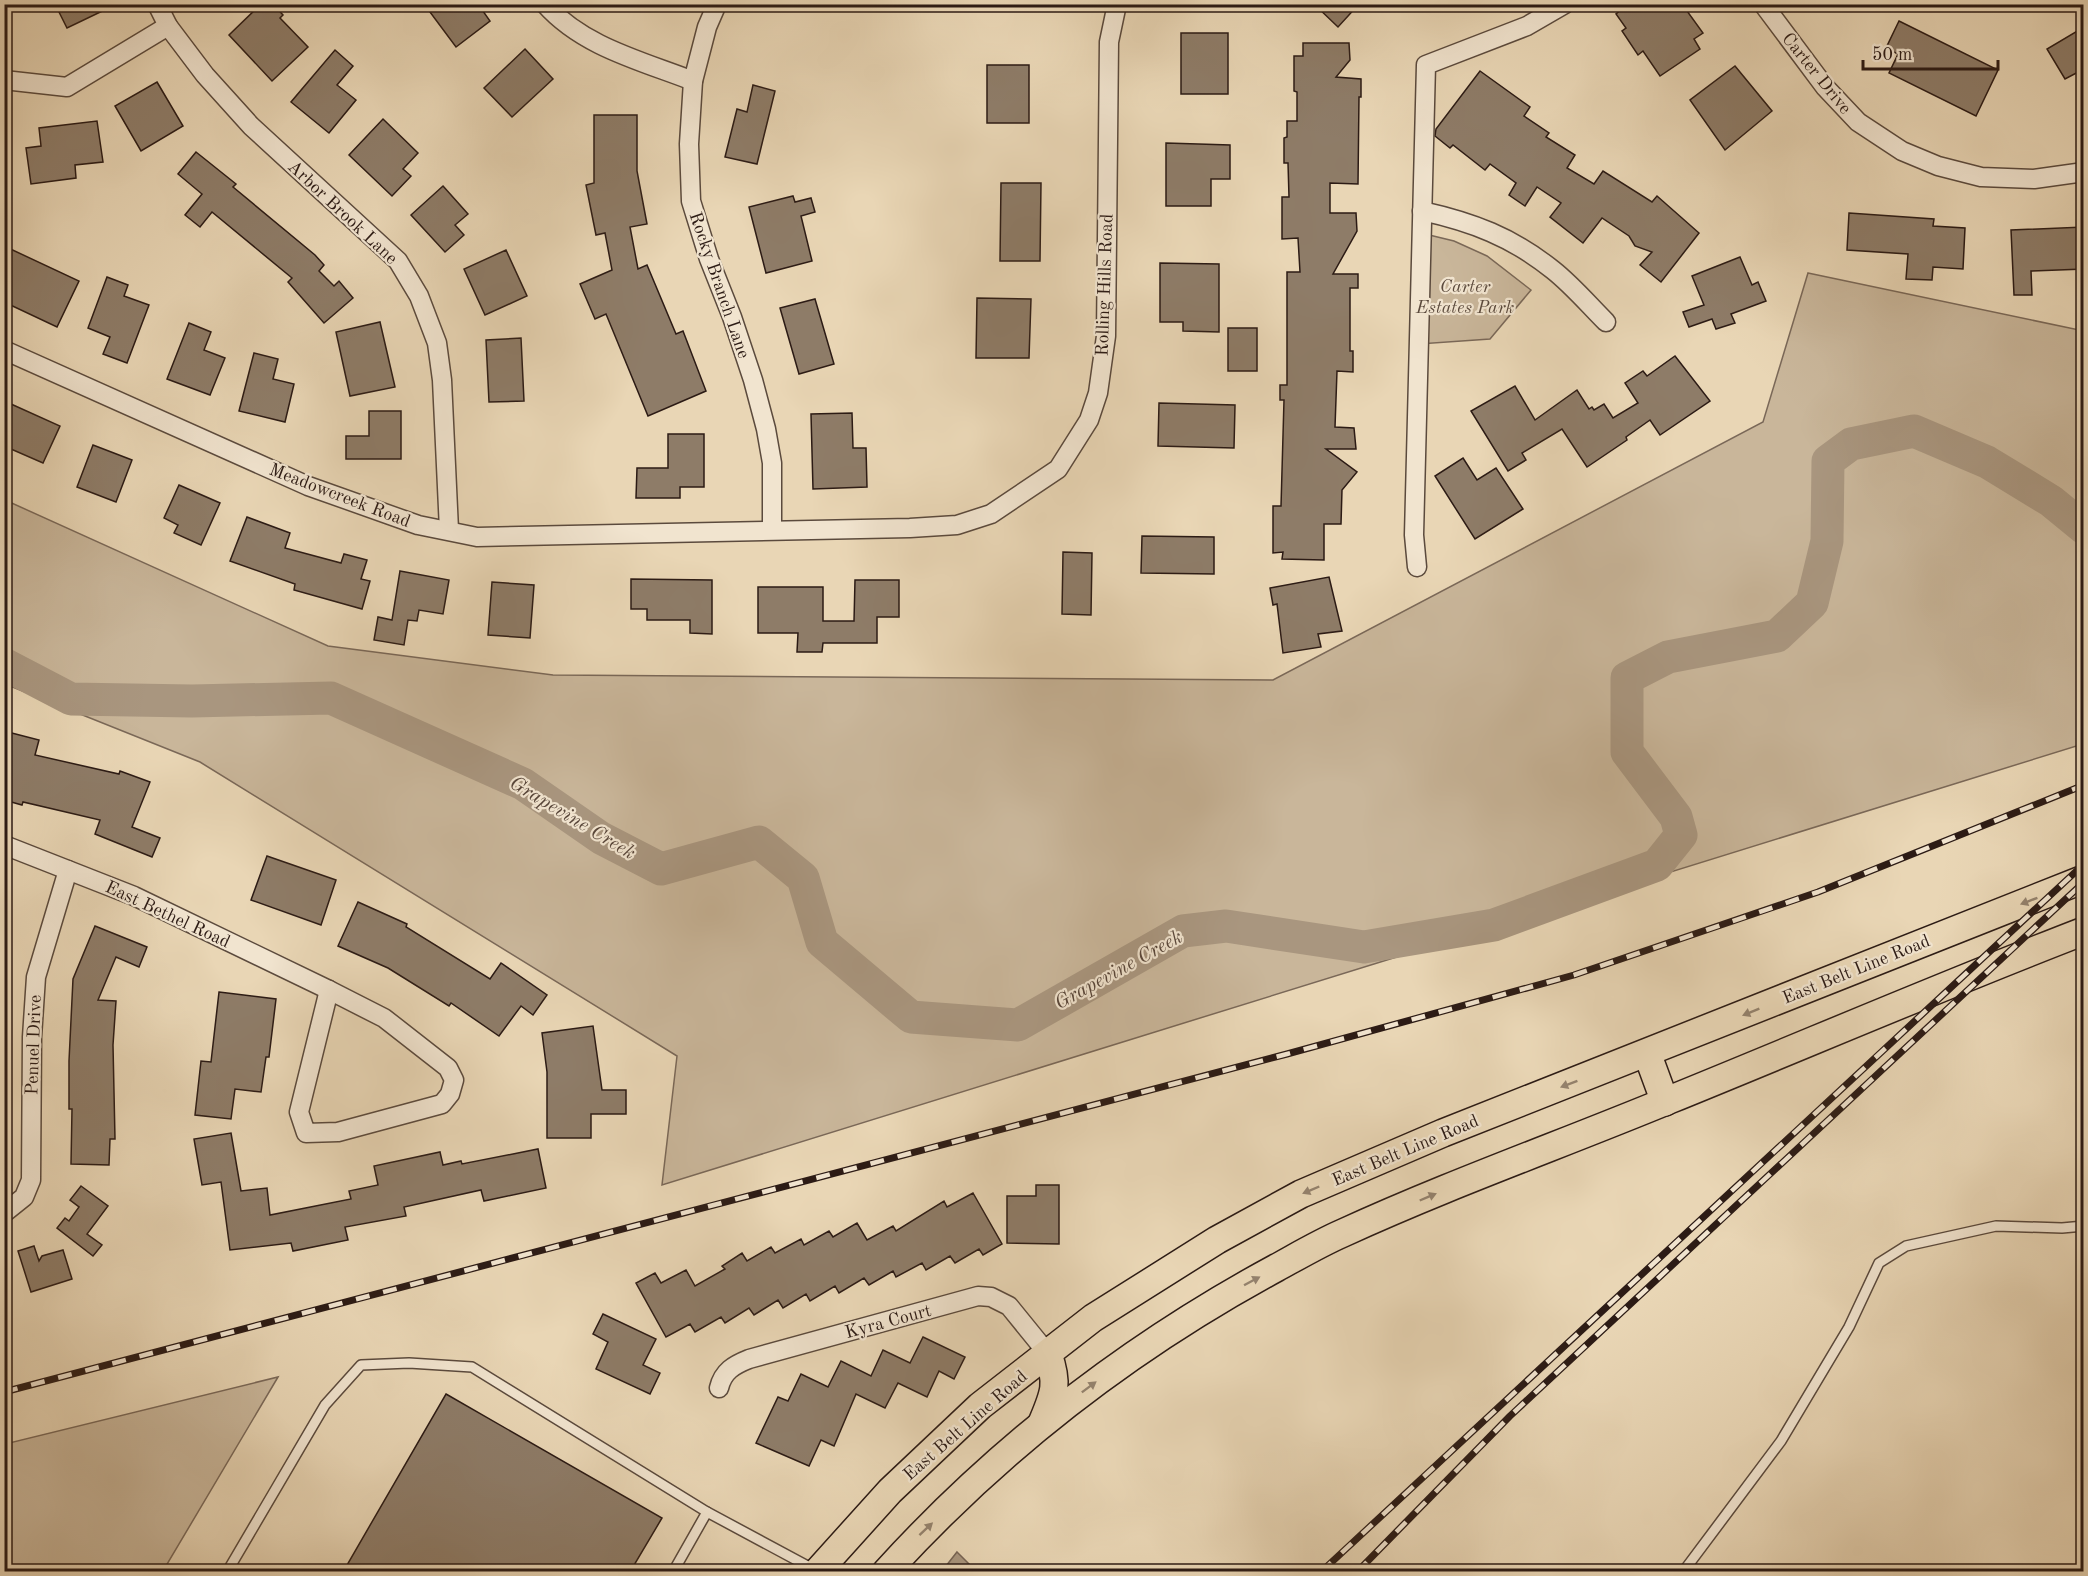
<svg xmlns="http://www.w3.org/2000/svg" width="2088" height="1576" font-family="'Old Standard TT',serif">
<rect width="100%" height="100%" fill="#e9d6b5"/>
<filter id="stains"><feTurbulence type="fractalNoise" baseFrequency=".00333" numOctaves="4"/><feColorMatrix values="0 0 0 0 .2 0 0 0 0 .09 0 0 0 0 .02 0 0 0 .5 -.17"/></filter>
<radialGradient id="worn" r=".72"><stop offset=".6" stop-color="#630" stop-opacity="0"/><stop offset="1" stop-color="#630" stop-opacity=".3"/></radialGradient>
<!-- green -->
<g fill="#c9b69a" stroke="#7a6858" stroke-width="1.5">
<path d="M1421,233L1454,241L1487,256L1531,290L1490,339L1419,344Z"/>
<path d="M1808,273L2079,330L2083,327V744L662,1185L677,1056L200,762L5,684V500L328,646L553,675L1273,680L1763,422Z"/>
<path d="M278,1377L163,1571H5V1444Z"/>
</g>
<!-- water -->
<path fill="#a9967f" stroke="#776555" stroke-width="1.5" d="M957,1552L976,1571H942Z"/>
<g fill="none" stroke-linecap="round" stroke-linejoin="round">
<!-- river -->
<path stroke="#a9967f" stroke-width="33" d="M4,664L71,699L192,701L331,698L523,784L601,838L661,869L759,842L803,878L822,942L911,1017L1018,1025L1183,931L1226,926L1364,947L1494,925L1657,865L1681,835L1676,817L1627,752V678L1668,657L1777,636L1812,603L1827,541L1828,461L1851,444L1914,431L1987,462L2051,501L2084,528"/>
</g>
<!-- building -->
<g fill="#8e7c68" stroke="#2c1b15" stroke-width="1.5">
<path d="M55,4H117L67,28Z"/>
<path d="M261,4H273L283,15L280,18L308,47L272,81L229,35Z"/>
<path d="M424,4H478L490,21L456,47Z"/>
<path d="M1314,4H1359L1338,27Z"/>
<path d="M1628,4H1682L1703,33L1694,39L1700,49L1660,76L1643,51L1638,55L1622,31L1626,28L1616,14Z"/>
<path d="M1899,21L1998,70L1976,116L1889,73L1898,54L1886,48Z"/>
<path d="M2084,27V69L2065,79L2047,49Z"/>
<rect x="1181" y="33" width="47" height="61"/>
<path d="M1303,43H1349L1350,60L1336,77L1361,79V97H1359L1358,184L1330,183V213H1356L1357,231L1333,274H1358V288H1350V351H1353V372L1337,371L1335,427L1354,428L1356,449H1326L1357,472L1342,490L1341,524H1324V560L1282,559L1283,552L1273,553V506H1281L1284,400H1280V385H1287V272H1300L1298,238L1282,239V197H1289L1288,163H1284V138L1287,137V121H1297V92L1294,91V56H1303Z"/>
<path d="M525,49L553,79L512,117L484,88Z"/>
<path d="M335,50L353,66L337,85L356,100L329,133L291,102Z"/>
<rect x="987" y="65" width="42" height="58"/>
<path d="M1735,66L1772,111L1725,150L1690,100Z"/>
<path d="M1480,71L1530,107L1524,116L1549,133L1546,137L1575,155L1567,168L1594,184L1603,171L1652,202L1657,196L1699,233L1661,282L1640,265L1652,252L1635,246L1629,236L1602,218L1583,243L1550,217L1561,203L1537,187L1525,206L1509,195L1516,183L1490,164L1485,170L1453,145L1450,148L1435,136L1436,129Z"/>
<path d="M157,82L183,126L141,151L115,106Z"/>
<path d="M753,85L775,91L757,164L725,157L737,109L747,112Z"/>
<path d="M594,115H637V171L647,224L630,227L638,269L647,265L676,334L683,331L706,391L648,416L606,314L595,319L580,284L612,270L605,233L596,235L586,185L594,183Z"/>
<path d="M383,119L418,153L403,169L411,176L392,196L349,155Z"/>
<path d="M97,121L103,162L75,165L76,178L31,184L26,148L41,146L39,128Z"/>
<path d="M1166,143L1230,145V179H1211V206H1166Z"/>
<path d="M196,152L236,184L233,187L315,255L324,265L319,271L334,286L339,281L353,298L324,323L288,282L292,278L212,212L200,227L185,215L202,194L178,174Z"/>
<path d="M1001,183H1041L1040,261H1000Z"/>
<path d="M443,186L468,214L455,225L464,235L445,252L411,215Z"/>
<path d="M793,196L795,202L811,198L815,212L801,216L812,261L766,273L749,207Z"/>
<path d="M1849,213L1934,219L1933,226L1965,228L1963,269L1933,267L1932,280L1906,279L1908,254L1847,250Z"/>
<path d="M2084,227V269L2031,271L2032,295H2014L2011,230Z"/>
<path d="M4,246L79,281L57,327L4,302Z"/>
<path d="M506,250L527,296L485,315L464,269Z"/>
<path d="M1740,257L1752,285L1758,282L1766,301L1731,314L1735,323L1716,329L1712,319L1689,327L1683,312L1704,305L1692,276Z"/>
<path d="M1160,263L1219,264V332L1183,331V322H1160Z"/>
<path d="M107,277L128,285L124,296L149,305L127,363L103,354L110,337L88,328Z"/>
<path d="M977,298L1031,299L1029,358H976Z"/>
<path d="M815,299L834,364L799,374L780,308Z"/>
<path d="M380,322L395,387L350,396L336,332Z"/>
<path d="M189,323L211,332L204,350L225,358L210,395L167,379Z"/>
<rect x="1228" y="328" width="29" height="43"/>
<path d="M521,338L524,401L489,402L486,340Z"/>
<path d="M254,353L278,359L273,379L294,384L285,422L239,411Z"/>
<path d="M1675,356L1710,401L1660,435L1650,420L1626,437L1627,440L1587,467L1562,429L1522,453L1526,460L1508,471L1471,411L1515,386L1535,420L1577,390L1589,409L1592,407L1594,410L1604,404L1613,418L1638,403L1625,383L1643,371L1647,376Z"/>
<path d="M1159,403L1235,405L1234,448L1158,446Z"/>
<path d="M11,404L60,426L43,463L4,446V418Z"/>
<path d="M369,411H401V459H346V436H369Z"/>
<path d="M852,413L853,448H866L867,487L813,489L811,414Z"/>
<path d="M668,434H704V487H680V498H636L637,468H668Z"/>
<path d="M93,445L132,460L116,502L77,487Z"/>
<path d="M1463,458L1477,480L1496,468L1523,509L1475,539L1435,476Z"/>
<path d="M179,485L220,503L201,545L174,533L178,525L164,518Z"/>
<path d="M247,517L290,533L285,548L341,563L344,554L367,560L361,579L370,581L362,609L294,590L295,584L230,561Z"/>
<path d="M1142,536L1214,537V574L1141,573Z"/>
<path d="M1063,552L1092,553L1091,615L1062,614Z"/>
<path d="M400,571L449,580L443,614L419,610L417,621L408,620L404,645L374,640L378,617L392,620Z"/>
<path d="M1329,577L1342,631L1318,634L1321,647L1283,653L1277,604L1273,605L1270,588Z"/>
<path d="M631,579L712,580V634L690,633V620H647V609H631Z"/>
<path d="M855,580H899V617H877V643H823L822,652H797L798,633H758V587H823V621H854Z"/>
<path d="M492,582L534,585L530,638L488,635Z"/>
<path d="M4,731L39,740L35,755L119,774L120,771L150,782L132,827L160,838L152,857L95,834L100,820L23,802L22,805L4,800Z"/>
<path d="M267,856L336,880L321,925L251,900Z"/>
<path d="M358,902L407,924L406,927L490,979L501,963L547,995L533,1015L521,1006L499,1036L451,1003L449,1006L388,968L338,946Z"/>
<path d="M95,926L147,947L139,967L116,957L98,1000L116,1001L113,1045L115,1139H110L109,1165L71,1164L72,1109H69V1061L73,979Z"/>
<path d="M219,992L276,999L269,1057H266L261,1092L235,1089L231,1119L195,1115L201,1061L211,1062Z"/>
<path d="M593,1026L602,1090H626V1114H591V1138H547V1072L542,1033Z"/>
<path d="M231,1133L241,1191L267,1188L270,1215L351,1199L349,1191L378,1185L374,1166L440,1152L443,1165L461,1161L462,1164L538,1149L546,1188L484,1201L481,1190L404,1207L406,1216L345,1227L348,1240L293,1251L291,1243L230,1250L221,1182L202,1185L194,1139Z"/>
<path d="M1036,1185H1059V1244L1007,1243V1196H1036Z"/>
<path d="M81,1186L108,1206L87,1234L102,1245L93,1256L57,1228L65,1218L69,1221L79,1207L70,1200Z"/>
<path d="M973,1193L1002,1244L983,1255L979,1249L955,1263L950,1256L926,1270L922,1263L896,1277L893,1271L869,1285L864,1278L839,1293L835,1286L810,1301L806,1294L783,1308L778,1300L754,1315L749,1308L725,1323L721,1317L695,1332L690,1324L666,1337L636,1283L655,1273L661,1283L686,1270L695,1286L725,1269L722,1266L742,1253L747,1261L771,1247L775,1253L801,1239L804,1245L829,1231L833,1237L857,1223L867,1240L893,1226L896,1231L944,1201L947,1207Z"/>
<path d="M34,1246L39,1261L42,1256L63,1250L72,1279L31,1292L18,1251Z"/>
<path d="M603,1314L656,1339L643,1365L660,1373L650,1394L596,1369L608,1342L593,1334Z"/>
<path d="M923,1337L965,1357L954,1379L939,1371L927,1397L898,1383L885,1408L856,1394L834,1446L821,1440L809,1466L756,1443L778,1397L788,1401L801,1374L828,1387L841,1361L871,1376L883,1350L910,1363Z"/>
<path d="M446,1394L662,1518L630,1572H343Z"/>
</g>
<g fill="none" stroke-linecap="round" stroke-linejoin="round">
<defs>
<g id="lane">
<path d="M227,1572L325,1405L361,1365L409,1363L472,1367L707,1512"/>
<path d="M673,1572L707,1512L815,1570"/>
<path d="M1683,1572L1781,1441L1849,1327L1879,1263L1906,1246L1996,1226L2062,1228L2084,1226"/>
</g>
<g id="street">
<path d="M157,4L168,26L205,75L251,126L398,261L419,296L437,343L442,380L449,530"/>
<path d="M545,4C583,47 642,61 693,81"/>
<path d="M717,4L707,27L693,81L689,144L691,201L709,259L732,317L753,380L766,429L772,463V530"/>
<path d="M1763,4L1825,87L1858,122L1902,151L1938,166L1981,177L2034,179L2084,172"/>
<path d="M4,80L67,87L168,26"/>
<path d="M1422,211C1472,222 1512,237 1553,270C1572,285 1589,305 1606,322"/>
<path d="M4,350L308,486L418,525L477,537L910,528L957,525L991,514L1058,469L1089,420L1098,393L1106,336L1109,42L1117,4"/>
<path d="M1417,567L1414,535L1426,65L1527,26L1565,4"/>
<path d="M4,845L134,896L329,990"/>
<path d="M329,990L384,1018L448,1068L454,1080L450,1094L442,1104L338,1132L306,1133L299,1112Z"/>
<path d="M4,1213L24,1197L31,1180L32,1037L36,977L68,870"/>
<path d="M719,1388C723,1371 734,1365 749,1359L978,1296L991,1297L1009,1306L1048,1354"/>
</g>
<g id="primary">
<path d="M1647,1053L1665,1102"/>
<path d="M1042,1423C1054,1394 1059,1385 1048,1354"/>
<path d="M817,1572L890,1491L980,1406L1093,1318L1217,1240L1301,1194L1443,1133L2084,879"/>
<path d="M886,1572C998,1449 1130,1347 1276,1268C1298,1256 1320,1243 1343,1233C1450,1184 1560,1145 1669,1100C1807,1044 1944,985 2084,931"/>
</g>
</defs>
<!-- lane casing -->
<use href="#lane" stroke="#5b4a3d" stroke-width="12"/>
<!-- street casing -->
<use href="#street" stroke="#5b4a3d" stroke-width="21"/>
<!-- primary casing -->
<use href="#primary" stroke="#2c1b15" stroke-width="30"/>
<!-- lane -->
<use href="#lane" stroke="#f1e4cf" stroke-width="9"/>
<!-- street -->
<use href="#street" stroke="#f1e4cf" stroke-width="18"/>
<!-- primary -->
<use href="#primary" stroke="#e9d6b5" stroke-width="27"/>
<defs>
<g id="rail">
<path d="M4,1392L1287,1054L1574,975L1818,892L2084,785"/>
<path d="M1321,1572L2084,864"/>
<path d="M1357,1572L1510,1416L2084,882"/>
</g>
</defs>
<!-- rail casing -->
<use href="#rail" stroke="#2c1b15" stroke-width="7"/>
<!-- rail -->
<use href="#rail" stroke="#f1e4cf" stroke-width="4.5" stroke-dasharray="14" stroke-linecap="butt"/>
</g>
<!-- one-way arrows -->
<defs><path id="oneway-solid" d="M-6-.8H1V-3.2L6.5 0L1 3.2V.8H-6Z" transform="scale(1.5)"/></defs>
<g fill="#94826d">
<use href="#oneway-solid" transform="translate(2029 901) rotate(159)"/>
<use href="#oneway-solid" transform="translate(1751 1012) rotate(158)"/>
<use href="#oneway-solid" transform="translate(1569 1084) rotate(159)"/>
<use href="#oneway-solid" transform="translate(1311 1190) rotate(157)"/>
<use href="#oneway-solid" transform="translate(1428 1197) rotate(-23)"/>
<use href="#oneway-solid" transform="translate(1252 1281) rotate(-28)"/>
<use href="#oneway-solid" transform="translate(1089 1387) rotate(-37)"/>
<use href="#oneway-solid" transform="translate(926 1529) rotate(-43)"/>
</g>
<g text-anchor="middle" stroke-width="4.5" stroke-linejoin="round" paint-order="stroke">
<!-- street labels -->
<g font-size="18" fill="#2c1b15" stroke="#f1e4cf">
<text transform="translate(1817 73) rotate(51)" y="6">Carter Drive</text>
<text transform="translate(343 212) rotate(43)" y="6">Arbor Brook Lane</text>
<text transform="translate(720 285) rotate(71)" y="6">Rocky Branch Lane</text>
<text transform="translate(1104 285) rotate(-88)" y="6">Rolling Hills Road</text>
<text transform="translate(340 495) rotate(21)" y="6">Meadowcreek Road</text>
<text transform="translate(168 914) rotate(25)" y="6">East Bethel Road</text>
<text transform="translate(1856 969) rotate(-22)" y="6">East Belt Line Road</text>
<text transform="translate(33 1045) rotate(-88)" y="6">Penuel Drive</text>
<text transform="translate(1405 1150) rotate(-23)" y="6">East Belt Line Road</text>
<text transform="translate(888 1321) rotate(-15)" y="6">Kyra Court</text>
<text transform="translate(965 1425) rotate(-41)" y="6">East Belt Line Road</text>
</g>
<!-- park labels -->
<g font-size="18" font-style="italic" fill="#5b4a3d" stroke="#f1e4cf">
<text x="1465" y="292">Carter<tspan x="1465" dy="21">Estates Park</tspan></text>
</g>
<!-- water labels -->
<g font-size="20" font-style="italic" fill="#58463a" stroke="#f1e4cf">
<text transform="translate(573 817) rotate(31)" y="7">Grapevine Creek</text>
<text transform="translate(1118 969) rotate(-29)" y="7">Grapevine Creek</text>
</g>
</g>
<!-- margin -->
<rect width="2088" height="1576" fill="none" stroke="#e9d6b5" stroke-width="24"/>
<rect x="6" y="6" width="2076" height="1564" fill="none" stroke="#2c1b15" stroke-width="3"/>
<rect x="12" y="12" width="2064" height="1552" fill="none" stroke="#2c1b15" stroke-width="1.5"/>
<!-- scale -->
<path d="M1863 60v9h135v-9" fill="none" stroke="#2c1b15" stroke-width="3"/>
<text x="1872" y="60" font-size="18" fill="#2c1b15" stroke="#f1e4cf" stroke-width="4.5" paint-order="stroke">50 m</text>
<rect width="100%" height="100%" filter="url(#stains)"/>
<rect width="100%" height="100%" fill="url(#worn)"/>
</svg>
